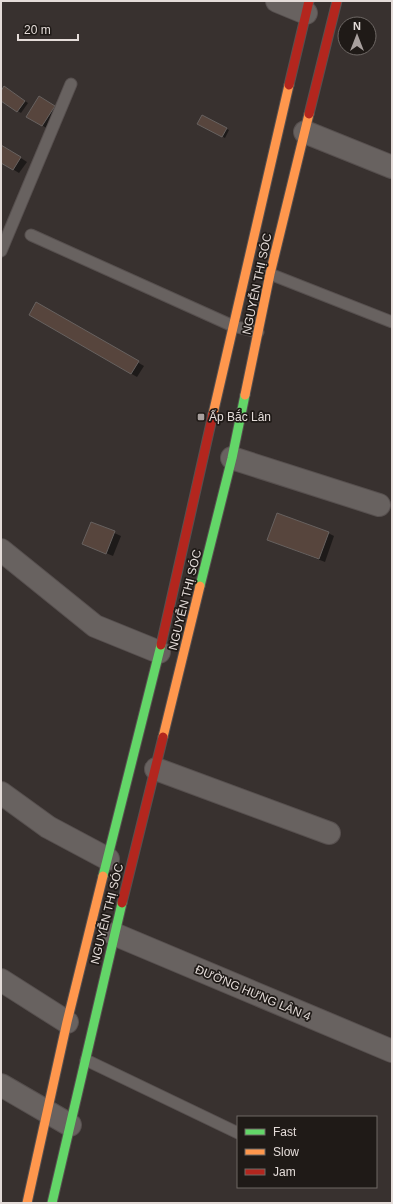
<svg xmlns="http://www.w3.org/2000/svg" width="393" height="1204" font-family="Helvetica,sans-serif">
<rect width="100%" height="100%" fill="#38312f"/>
<!-- shadow -->
<g fill="#0007">
<path d="M7,89L28,103L21,113L1,100V93Z"/>
<path d="M40,97L60,110L48,129L27,116Z"/>
<path d="M202,116L229,130L225,138L199,124Z"/>
<path d="M1,145L27,162L19,173L1,162Z"/>
<path d="M36,303L144,366L137,377L30,315Z"/>
<path d="M92,523L121,536L113,556L84,544Z"/>
<path d="M328,533L334,536L325,562L268,540Z"/>
</g>
<!-- building -->
<g fill="#57453d" stroke="#67615f">
<path d="M4,86L25,101L17,112L1,101V91Z"/>
<path d="M39,96L55,106L42,126L26,117Z"/>
<path d="M202,115L227,128L222,137L197,124Z"/>
<path d="M1,145L21,157L13,170L1,163Z"/>
<path d="M36,302L139,361L131,374L29,315Z"/>
<path d="M277,513L329,532L319,559L267,540Z"/>
<path d="M91,522L115,531L106,554L82,544Z"/>
</g>
<g fill="none" stroke-linecap="round" stroke-linejoin="round">
<defs>
<g id="lane">
<path d="M31,235L233,326L258,332"/>
<path d="M1,251L71,84"/>
<path d="M270,274L392,322"/>
<path d="M86,1060L238,1133"/>
</g>
<g id="street">
<path d="M277,1L306,13"/>
<path d="M305,132L392,167"/>
<path d="M232,458L379,505"/>
<path d="M1,550L95,626L159,652"/>
<path d="M156,769L329,833"/>
<path d="M1,793L48,827L108,859"/>
<path d="M114,934L392,1051"/>
<path d="M1,980L67,1022"/>
<path d="M1,1085L70,1125"/>
</g>
<g id="fast">
<path d="M200,586L232,458L245,395"/>
<path d="M103,876L161,645"/>
<path d="M52,1203L122,903"/>
</g>
<g id="slow">
<path d="M245,395L270,274L309,114"/>
<path d="M213,414L289,85"/>
<path d="M163,737L200,586"/>
<path d="M27,1203L67,1022L103,876"/>
</g>
<g id="jam">
<path d="M289,85L309,1"/>
<path d="M309,114L337,1"/>
<path d="M161,645L213,414"/>
<path d="M122,903L163,737"/>
</g>
</defs>
<!-- lane casing -->
<use href="#lane" stroke="#57504f" stroke-width="13"/>
<!-- street casing -->
<use href="#street" stroke="#57504f" stroke-width="24"/>
<!-- fast casing -->
<use href="#fast" stroke="#57504f" stroke-width="11"/>
<!-- slow casing -->
<use href="#slow" stroke="#57504f" stroke-width="11"/>
<!-- jam casing -->
<use href="#jam" stroke="#57504f" stroke-width="11"/>
<!-- lane -->
<use href="#lane" stroke="#686260" stroke-width="11"/>
<!-- street -->
<use href="#street" stroke="#686260" stroke-width="22"/>
<!-- fast -->
<use href="#fast" stroke="#63d668" stroke-width="9"/>
<!-- slow -->
<use href="#slow" stroke="#ff974d" stroke-width="9"/>
<!-- jam -->
<use href="#jam" stroke="#b3261e" stroke-width="9"/>
</g>
<!-- markers -->
<rect fill="#a8a09e" stroke="#1f1a17" stroke-width="1.5" x="197" y="413" width="8" height="8" rx="2"/>
<g text-anchor="middle" stroke-width="3.5" stroke-linejoin="round" paint-order="stroke">
<!-- street labels -->
<g font-size="12" fill="#e4dcd9" stroke="#1f1a17">
<text transform="translate(257 284) rotate(-78)" y="4">NGUYỄN THỊ SÓC</text>
<text transform="translate(185 600) rotate(-76)" y="4">NGUYỄN THỊ SÓC</text>
<text transform="translate(107 914) rotate(-76)" y="4">NGUYỄN THỊ SÓC</text>
<text transform="translate(253 993) rotate(23)" y="4">ĐƯỜNG HƯNG LÂN 4</text>
</g>
<!-- poi labels -->
<g font-size="12" fill="#e4dcd9" stroke="#1f1a17" text-anchor="start">
<text x="209" y="421">Ấp Bắc Lân</text>
</g>
</g>
<!-- border -->
<rect width="393" height="1204" fill="none" stroke="#e4dcd9" stroke-width="4"/>
<!-- legend -->
<rect x="237" y="1116" width="140" height="72" fill="#1f1a17" stroke="#6e6865"/>
<rect x="245" y="1129" width="20" height="6" fill="#63d668" stroke="#6e6865"/>
<text x="273" y="1136" font-size="12" fill="#e4dcd9">Fast</text>
<rect x="245" y="1149" width="20" height="6" fill="#ff974d" stroke="#6e6865"/>
<text x="273" y="1156" font-size="12" fill="#e4dcd9">Slow</text>
<rect x="245" y="1169" width="20" height="6" fill="#b3261e" stroke="#6e6865"/>
<text x="273" y="1176" font-size="12" fill="#e4dcd9">Jam</text>
<!-- north arrow -->
<g transform="translate(357 36)"><circle r="19" fill="#1f1a17" stroke="#6e6865"/>
<path d="M0-3L7 15L0 10L-7 15Z" fill="#a8a09e"/>
<text y="-6" font-size="11" font-weight="bold" text-anchor="middle" fill="#e4dcd9">N</text>
</g>
<!-- scale -->
<path d="M18 34v6h60v-6" fill="none" stroke="#e4dcd9" stroke-width="2"/>
<text x="24" y="34" font-size="12" fill="#e4dcd9" stroke="#1f1a17" stroke-width="3" paint-order="stroke">20 m</text>
</svg>
